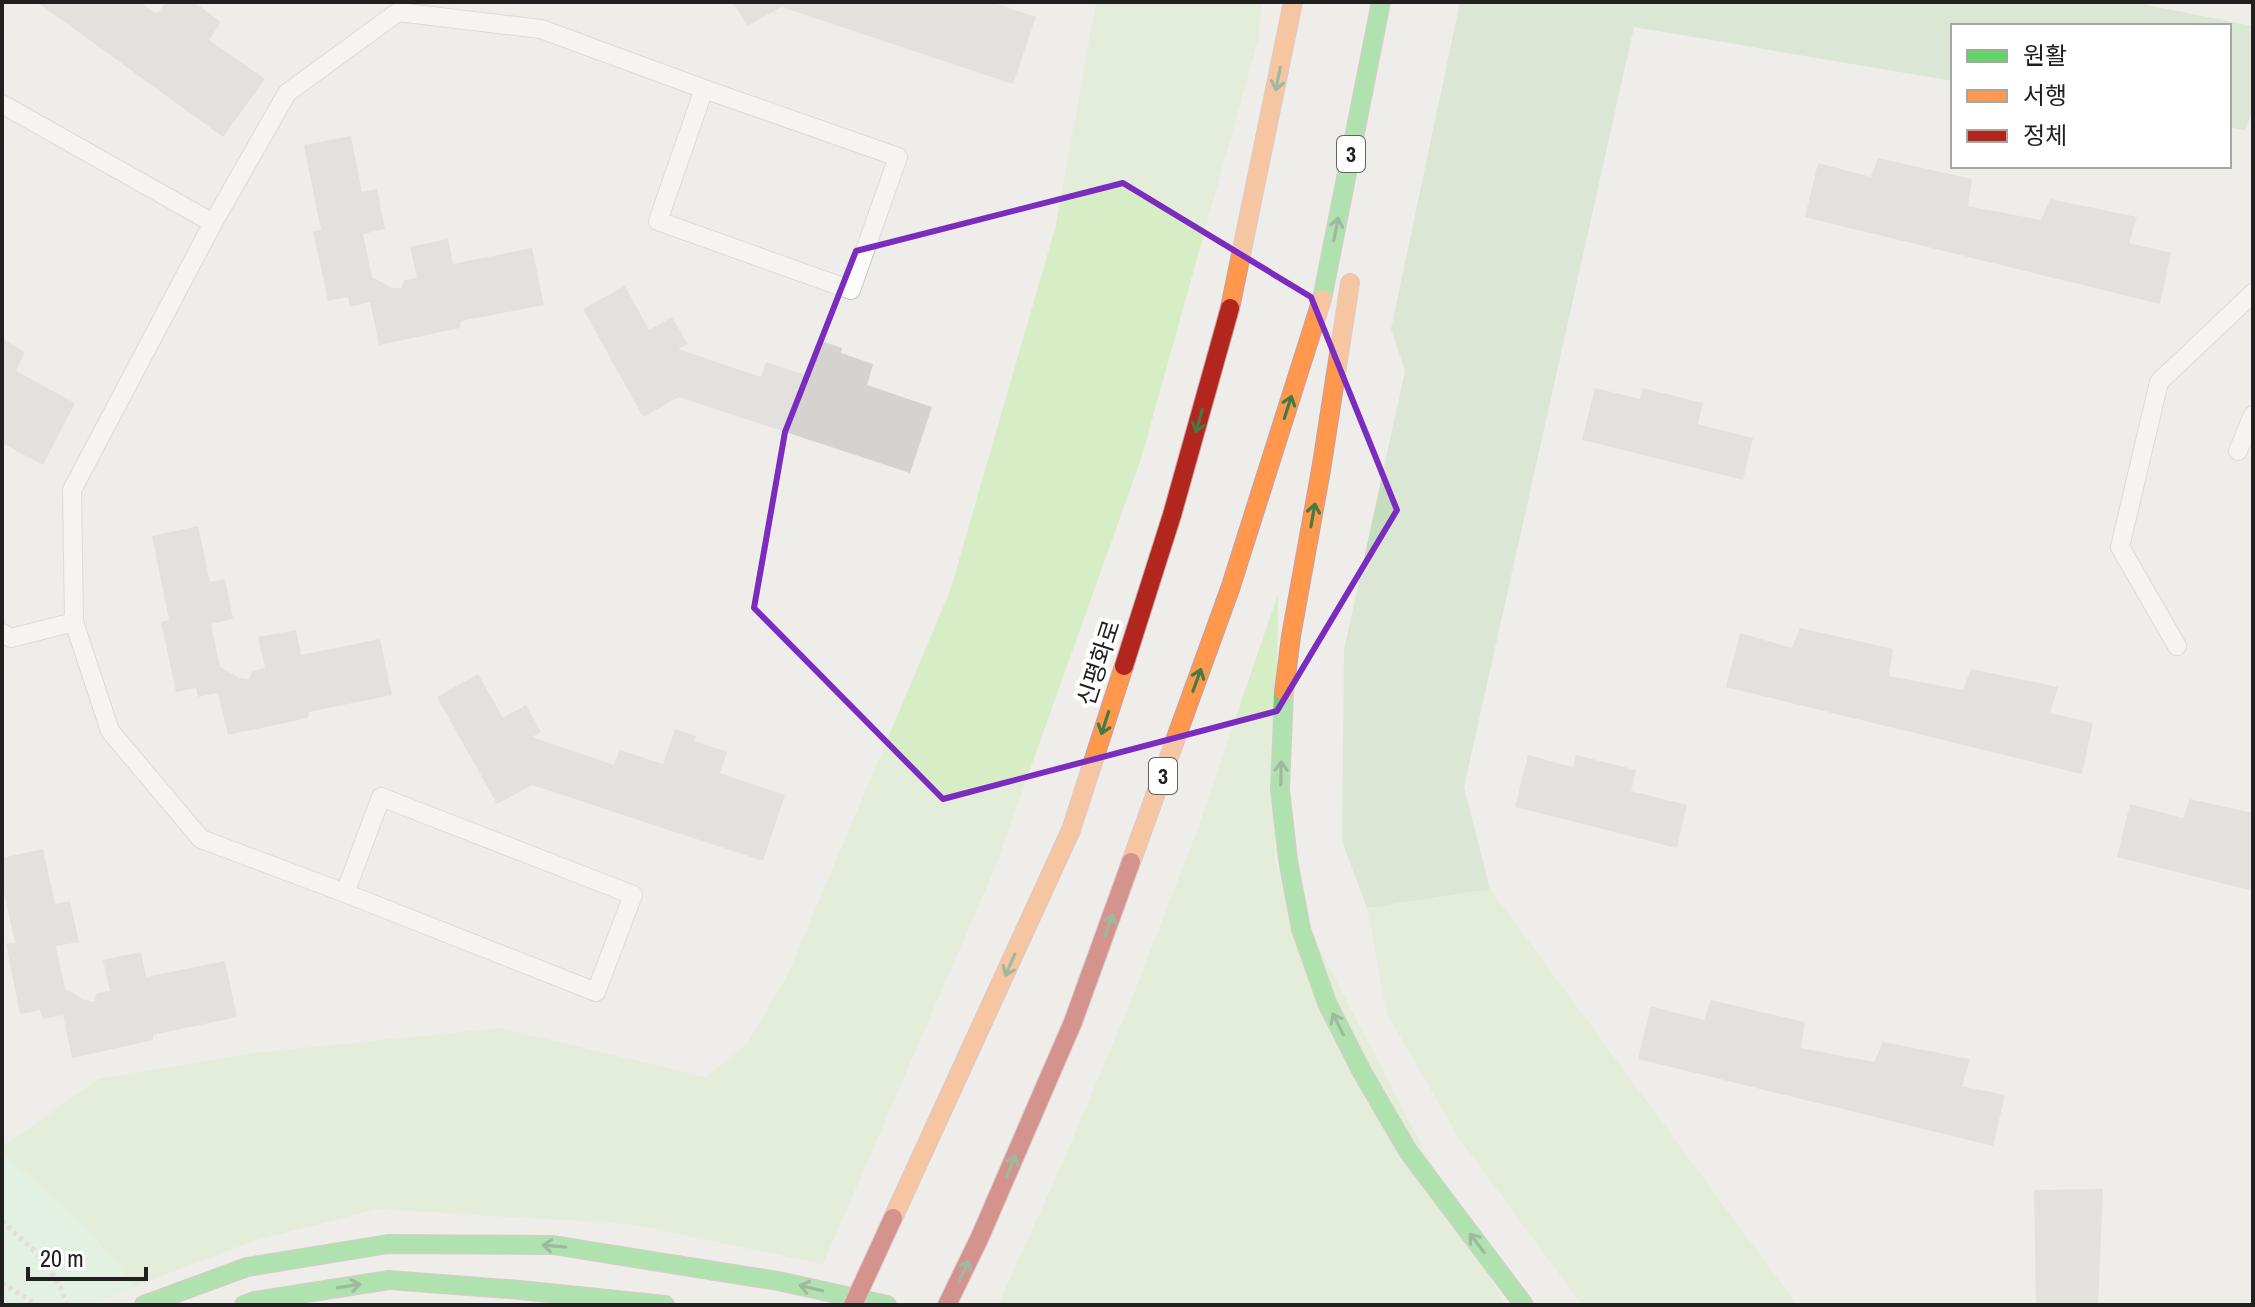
<svg xmlns="http://www.w3.org/2000/svg" width="2255" height="1307" font-family="'Archivo Narrow','Noto Sans KR',sans-serif">
<rect width="100%" height="100%" fill="#eeede9"/>
<!-- grass -->
<g fill="#d7edc6">
<path d="M1096,2H1262L1258,40L1141,459L994,870L823,1264L630,1224L377,1209L254,1241L135,1286L82,1223L2,1153V1147L99,1079L253,1053L500,1028L706,1077L747,1044L788,974L950,591L1056,225Z"/>
<path d="M1278,594L1275,863L1505,1305H998L1061,1166L1127,1011L1197,831Z"/>
<path d="M1490,889L1797,1305H1582L1459,1138L1387,1014L1367,908Z"/>
</g>
<!-- forest -->
<path fill="#c5debd" d="M1460,2H2132L2253,26V110L2245,130L2229,127V26H1953V81L1634,27L1464,787L1490,889L1367,908L1342,841L1344,650L1405,371L1391,329Z"/>
<!-- park -->
<path fill="#d6f5d9" d="M2,1153L82,1223L135,1286L92,1305H2Z"/>
<!-- building -->
<g fill="#d5d3d0">
<path d="M37,2H140L157,14L166,2H194L221,22L209,40L265,79L223,137Z"/>
<path d="M733,2H991L1036,17L1013,84L782,7L747,26Z"/>
<path d="M351,136L362,192L377,189L385,229L363,234L372,277L392,288H401L404,280L417,278L410,247L448,239L453,264L532,248L544,305L461,321L460,328L379,345L370,302L350,307L348,297L328,301L313,231L321,230L304,145Z"/>
<path d="M1878,158L1972,179L1968,206L2041,220L2050,199L2137,217L2129,243L2171,253L2160,304L1805,217L1818,163L1871,177Z"/>
<path d="M625,286L649,330L672,317L688,344L678,349L761,377L766,362L809,376L821,341L842,348L841,353L873,364L867,385L932,407L910,473L679,397L643,417L583,309Z"/>
<path d="M2,339L25,352L16,371L75,403L43,465L2,443Z"/>
<path d="M1595,388L1640,399L1643,388L1703,403L1698,424L1753,438L1743,480L1582,440Z"/>
<path d="M198,526L210,582L225,579L233,619L211,624L220,667L240,678L249,679L252,671L265,668L258,637L296,630L301,655L380,639L392,695L309,712L308,718L228,735L218,693L198,697L196,688L176,692L161,622L169,620L152,536Z"/>
<path d="M1800,628L1893,649L1889,676L1963,690L1971,669L2058,687L2050,713L2093,723L2082,774L1726,687L1740,633L1792,648Z"/>
<path d="M478,674L503,718L526,705L541,732L532,737L614,765L620,750L663,764L675,729L696,736L694,741L727,752L720,773L785,795L763,861L532,785L497,804L437,697Z"/>
<path d="M1528,755L1573,767L1576,755L1636,770L1631,791L1687,805L1677,848L1515,807Z"/>
<path d="M2190,799L2253,813V891L2117,857L2130,804L2183,818Z"/>
<path d="M43,849L55,904L70,901L79,942L56,946L65,989L85,1000L94,1002L97,993L110,991L103,960L141,952L146,977L225,961L237,1017L153,1035V1040L72,1058L63,1015L43,1019L40,1010L20,1014L6,944L15,943L2,884V858Z"/>
<path d="M1711,1000L1805,1022L1801,1048L1874,1062L1883,1042L1970,1059L1962,1086L2005,1095L1993,1146L1638,1059L1651,1006L1704,1020Z"/>
<path d="M2103,1189L2098,1305H2036L2034,1190Z"/>
</g>
<g fill="none" stroke-linecap="round" stroke-linejoin="round">
<defs>
<g id="lane">
<path d="M2,104L213,223L287,93L398,12L541,29L704,89L898,157L851,290L658,221L704,89"/>
<path d="M213,223L72,490L74,622L110,731L201,839L345,893L596,992L633,895L381,797L345,893"/>
<path d="M2238,451L2253,415"/>
<path d="M2,633L11,638L74,622"/>
<path d="M2177,646L2120,547L2159,382L2253,293"/>
</g>
<g id="fast">
<path d="M1322,299L1381,2"/>
<path d="M1284,692L1280,789L1288,860L1301,929L1327,1003L1362,1072L1408,1151L1524,1305"/>
<path d="M144,1305L247,1267L388,1244L553,1245L778,1281L887,1305"/>
<path d="M244,1305L255,1301L389,1280L520,1290L665,1305"/>
</g>
<g id="slow">
<path d="M1230,308L1293,2"/>
<path d="M1284,692L1291,636L1321,470L1350,283"/>
<path d="M1131,862L1230,589L1322,299"/>
<path d="M893,1218L1071,830L1124,666"/>
</g>
<g id="jam">
<path d="M1124,666L1172,515L1230,308"/>
<path d="M947,1305L980,1237L1073,1022L1131,862"/>
</g>
</defs>
<!-- lane casing -->
<use href="#lane" stroke="#c7c6c5" stroke-width="20"/>
<!-- fast casing -->
<use href="#fast" stroke="#c59fa6" stroke-width="20"/>
<!-- slow casing -->
<use href="#slow" stroke="#c59fa6" stroke-width="20"/>
<!-- jam casing -->
<use href="#jam" stroke="#c59fa6" stroke-width="20"/>
<!-- path -->
<g stroke="#d8cbc7" stroke-width="5" stroke-dasharray="4 4" stroke-linecap="butt">
<path d="M2,1221L43,1259L61,1289L67,1305"/>
<path d="M2,1283L37,1305"/>
</g>
<!-- lane -->
<use href="#lane" stroke="#fcfcfc" stroke-width="18"/>
<!-- fast -->
<use href="#fast" stroke="#63d668" stroke-width="18"/>
<!-- slow -->
<use href="#slow" stroke="#ff974d" stroke-width="18"/>
<!-- jam -->
<use href="#jam" stroke="#b3261e" stroke-width="18"/>
<defs>
<path id="jam-bridge" d="M853,1305L893,1218"/>
</defs>
<!-- jam-bridge casing -->
<use href="#jam-bridge" stroke="#c59fa6" stroke-width="20" stroke-linecap="butt"/>
<!-- jam-bridge -->
<use href="#jam-bridge" stroke="#b3261e" stroke-width="18"/>
</g>
<!-- one-way arrows -->
<defs><path id="oneway-shaft" d="M-6 0H5M1.5-3L5.5 0L1.5 3" fill="none" stroke-width="1.6" stroke-linecap="round" stroke-linejoin="round" transform="scale(2)"/></defs>
<g stroke="#427b44">
<use href="#oneway-shaft" transform="translate(1278 79) rotate(101)"/>
<use href="#oneway-shaft" transform="translate(1336 229) rotate(-79)"/>
<use href="#oneway-shaft" transform="translate(1288 407) rotate(-72)"/>
<use href="#oneway-shaft" transform="translate(1199 421) rotate(106)"/>
<use href="#oneway-shaft" transform="translate(1313 515) rotate(-80)"/>
<use href="#oneway-shaft" transform="translate(1197 680) rotate(-70)"/>
<use href="#oneway-shaft" transform="translate(1105 723) rotate(108)"/>
<use href="#oneway-shaft" transform="translate(1281 773) rotate(-89)"/>
<use href="#oneway-shaft" transform="translate(1109 925) rotate(-70)"/>
<use href="#oneway-shaft" transform="translate(1010 965) rotate(114)"/>
<use href="#oneway-shaft" transform="translate(1338 1024) rotate(-117)"/>
<use href="#oneway-shaft" transform="translate(1011 1166) rotate(-67)"/>
<use href="#oneway-shaft" transform="translate(1477 1243) rotate(-127)"/>
<use href="#oneway-shaft" transform="translate(554 1246) rotate(-175)"/>
<use href="#oneway-shaft" transform="translate(964 1271) rotate(-64)"/>
<use href="#oneway-shaft" transform="translate(349 1286) rotate(-9)"/>
<use href="#oneway-shaft" transform="translate(811 1288) rotate(-167)"/>
</g>
<!-- marked area -->
<path d="M0 0H2255V1307H0ZM1123,183L1311,297L1397,510L1277,711L943,799L754,608L785,432L856,251Z" fill="#eeede9" fill-opacity=".55" fill-rule="evenodd"/>
<path fill="none" stroke="#7b2cbf" stroke-width="6" stroke-linejoin="round" d="M1123,183L1311,297L1397,510L1277,711L943,799L754,608L785,432L856,251Z"/>
<g text-anchor="middle" stroke-width="8" stroke-linejoin="round" paint-order="stroke">
<!-- shield labels -->
<g fill="#fff" stroke="#636363" stroke-width="2">
<rect x="1337" y="136" width="28" height="36" rx="6"/>
<rect x="1149" y="758" width="28" height="36" rx="6"/>
</g>
<g font-size="22" font-weight="bold" fill="#202020">
<text x="1351" y="162">3</text>
<text x="1163" y="784">3</text>
</g>
<!-- street labels -->
<g font-size="24" fill="#202020" stroke="#fff">
<text transform="translate(1099 663) rotate(-72)" y="8">신평화로</text>
</g>
</g>
<!-- border -->
<rect width="2255" height="1307" fill="none" stroke="#202020" stroke-width="8"/>
<!-- legend -->
<rect x="1951" y="24" width="280" height="144" fill="#ffffff" stroke="#a6a6a6" stroke-width="2"/>
<rect x="1967" y="50" width="40" height="12" fill="#63d668" stroke="#a6a6a6" stroke-width="2"/>
<text x="2023" y="64" font-size="24" fill="#202020">원활</text>
<rect x="1967" y="90" width="40" height="12" fill="#ff974d" stroke="#a6a6a6" stroke-width="2"/>
<text x="2023" y="104" font-size="24" fill="#202020">서행</text>
<rect x="1967" y="130" width="40" height="12" fill="#b3261e" stroke="#a6a6a6" stroke-width="2"/>
<text x="2023" y="144" font-size="24" fill="#202020">정체</text>
<!-- scale -->
<path d="M28 1267v12h118v-12" fill="none" stroke="#202020" stroke-width="4"/>
<text x="40" y="1267" font-size="24" fill="#202020" stroke="#ffffff" stroke-width="6" paint-order="stroke">20 m</text>
</svg>
